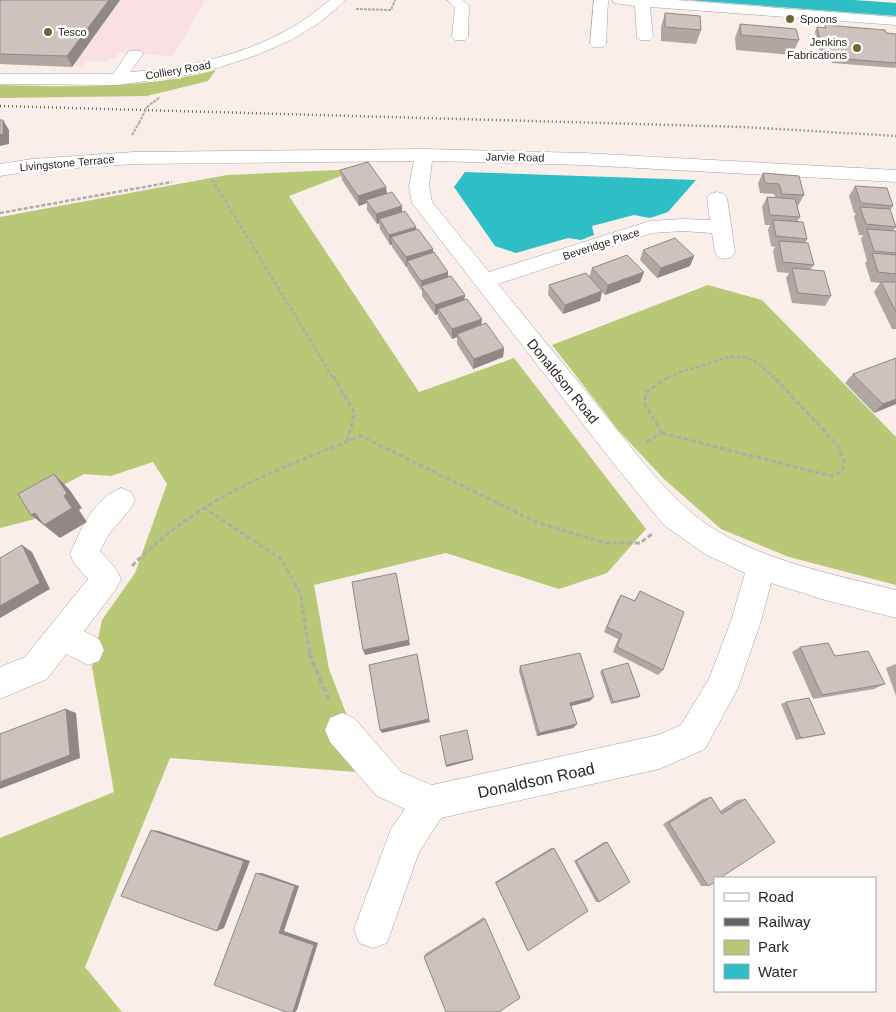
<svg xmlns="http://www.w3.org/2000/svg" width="896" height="1012" font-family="Arial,sans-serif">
<rect width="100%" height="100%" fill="#f9eee9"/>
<!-- commercial -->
<path fill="#fadfe4" d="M0,0H205L173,56L118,53L115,58L105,62L86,61L82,67L0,64Z"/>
<!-- green -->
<g fill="#b8c877">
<path d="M216,70L208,81L147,96L0,98V85C73,87 145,89 216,70Z"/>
<path d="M359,169L289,196L419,392L514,358L646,529L607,573L559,589L446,553L314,585L329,669L369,773L170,758L85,967L122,1012H0V838L114,792L92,667L102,620L135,573L167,484L153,462L111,476L84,474L28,504L35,519L0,528V217L227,175Z"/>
<path d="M708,285L762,300L896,437V585L789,557L721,529L664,479L619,431L552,345Z"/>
</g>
<!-- water -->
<g fill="#2ebec6">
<path d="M689,0H854L896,3V16Z"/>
<path d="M465,172L696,180L668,212L650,218L634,215L592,226L594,235L581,240L568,238L516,253L495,246L454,187Z"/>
</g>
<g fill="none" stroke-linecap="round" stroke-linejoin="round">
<defs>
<g id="minor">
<path d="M330,0H346L319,23L291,40L257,55L217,68L182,76L117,85L0,84V74H113L129,51H141L143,54L130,72C184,68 242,56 289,29C304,21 317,10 330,0Z"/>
<path d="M447,0H463L469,6L468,37L465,40H455L452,37L455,7Z"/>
<path d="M594,0H608L606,44L603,47H593L590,44Z"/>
<path d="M612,0H676L896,17V25L650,7L653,37L650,40H640L637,37L635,6L614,3Z"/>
<path d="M424,149L583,153L896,170V182L583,165L432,161L429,186L432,202L489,272L650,221L683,219L710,220L707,198L710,194L717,192L724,194L727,198L735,252L732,257L725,259L718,257L715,252L712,233L683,231L652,233L498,284C534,328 570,372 606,416C641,459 676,510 726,536C779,564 839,576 896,590V618L825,600L771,583L761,621L738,688L705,749L659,769L441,818L419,852L387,943L373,948L359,943L354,929L391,829L405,809L377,796L330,742L325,730L330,718L342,713L354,718L401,772L432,785L658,735L681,725L709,679L731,621L745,573L705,554L664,525L614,464L412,203L409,186L414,161L134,164L32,171L0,176V164L32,159L134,152Z"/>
<path d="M121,488L131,492L135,500L131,508L109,534L100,551L116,569L121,579L116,589L84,631L99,639L104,650L99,661L88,665L66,654L47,679L0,699V667L25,657L88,579L74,563L70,554C80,530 95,497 121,488Z"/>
</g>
</defs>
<!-- minor casing -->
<use href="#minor" stroke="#aaa09b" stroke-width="1"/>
<!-- path-far3 -->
<g stroke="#b4aba7" stroke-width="2" stroke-dasharray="3 1" stroke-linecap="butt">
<path d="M356,9L391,10L395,0"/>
<path d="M147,107L160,97"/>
<path d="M132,135L139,123"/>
</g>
<!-- path-far2 -->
<g stroke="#b4aba7" stroke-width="2.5" stroke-dasharray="4 2" stroke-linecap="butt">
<path d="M212,179L333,378"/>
<path d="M0,213L172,182"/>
<path d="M668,378C678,372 690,369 701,366C735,354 747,349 774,378"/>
</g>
<!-- path-far1 -->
<g stroke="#b4aba7" stroke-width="3" stroke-dasharray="5 2.5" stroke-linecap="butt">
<path d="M333,376L355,413L347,442"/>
<path d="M662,433L831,476L842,472L844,462L839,447L773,376"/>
<path d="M662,433L645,404L646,392L670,376"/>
<path d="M646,442L662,433"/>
<path d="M203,507L281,559L300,593L310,654"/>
<path d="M132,566C201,496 272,472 361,436L536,522L605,543H640L652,534"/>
</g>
<!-- path -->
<path stroke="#b4aba7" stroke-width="4" stroke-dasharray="6 3" stroke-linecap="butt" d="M309,653L330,702"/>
<!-- minor -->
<use href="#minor" fill="#fff" fill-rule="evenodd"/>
<!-- rail -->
<path stroke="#68625f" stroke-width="2.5" stroke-dasharray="1 3" stroke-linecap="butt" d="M0,106L744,127L896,136"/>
<!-- path-bridge -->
<path stroke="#b4aba7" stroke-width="2" stroke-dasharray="3 1" stroke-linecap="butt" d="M139,123L147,107"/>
</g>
<!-- wall -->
<g fill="#b0a7a3">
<path d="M0,0H120L72,67L0,64Z"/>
<path d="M665,13L701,30L696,44L661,41V27Z"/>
<path d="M740,24L799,40L792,55L736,50L735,38Z"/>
<path d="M825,25L896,34V67L895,68L832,63L830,57L821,56L815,32L817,27L824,28Z"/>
<path d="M340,170L386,187L387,194L402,206V212L416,227V229L433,249V252L481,325L504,348L503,357L473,369L457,344V337L452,339L438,318V314L435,315L422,296V291L408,270L407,267H406L392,247V245H390L380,229L379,223L377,224L367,210V203L359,206L342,180Z"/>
<path d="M763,173L804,195L798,206L797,205L800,217L797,222L807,239L805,243L814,265L810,270L831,296L825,306L792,303L786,278L789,273L777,272L773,251L775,247L771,246L768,230L770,225H765L762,207L767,197H775L774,194L760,193L758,183Z"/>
<path d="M855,186L893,206L890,210L896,227L893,231L896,253V329H892L874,292L880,283L871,282L865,263L867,261L861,239L863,235H859L854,217L856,213H854L849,196Z"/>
<path d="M643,250L694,256L690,266L657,278L640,260Z"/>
<path d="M592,268L644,272L640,282L605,295L602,292L600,301L563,314L548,295L549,285L589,277Z"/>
<path d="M853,374L896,404L874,413L845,383Z"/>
<path d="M640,591L663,670L658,675L613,652L618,639L604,632L617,601L621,595L634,601Z"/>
<path d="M800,647L835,656L885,684L874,689L813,699L792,652Z"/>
<path d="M896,664V696L886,668Z"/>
<path d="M520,666L590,701L571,706L573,728L537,736L519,671Z"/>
<path d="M602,670L640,696L638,698L611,704L600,672Z"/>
<path d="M786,702L825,734L796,740L781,704Z"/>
<path d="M711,797L720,811L737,800L745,799L708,886H701L663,824L703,799Z"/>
<path d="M604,842H607L599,902H596L574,861Z"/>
<path d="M551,848H554L528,951L526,948L495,882Z"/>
<path d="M484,917L485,919L424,957L425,954Z"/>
</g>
<!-- shaded-wall -->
<g fill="#908885">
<path d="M109,0H120L72,67L67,56Z"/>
<path d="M3,120L9,130V144L0,146V135Z"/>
<path d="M386,187L387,197L366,200L367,203L359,206L358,196Z"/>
<path d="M402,206V216L379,219V223L377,224L376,214Z"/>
<path d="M416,227L417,237H391L392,245H390L389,235Z"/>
<path d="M433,249V259L407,261V267H406V257Z"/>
<path d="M694,256L690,266L657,278L661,268Z"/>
<path d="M448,272V282L422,286L421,281Z"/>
<path d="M644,272L640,282L605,295L608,285Z"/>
<path d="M602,291L600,301L563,314L565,305Z"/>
<path d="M465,295L464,305L438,309V314L435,315V305Z"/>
<path d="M482,319L481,328L457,334V337L452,339V329Z"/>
<path d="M504,348L503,357L473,369L474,359Z"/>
<path d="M896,399V404L874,413L883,404Z"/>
<path d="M54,474L69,489L82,508L79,510L87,522L60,538L31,515L64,496Z"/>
<path d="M22,545L32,552L50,589L0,618V606Z"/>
<path d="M409,640L410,645L365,655L363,650Z"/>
<path d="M594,697L590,701L567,707L570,703Z"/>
<path d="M66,709L76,713L80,758L0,789V782Z"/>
<path d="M429,719L430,722L382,733L380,730Z"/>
<path d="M577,724L573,728L537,736L539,733Z"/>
<path d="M473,759V760L446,767V765Z"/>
<path d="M151,830L159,831L250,861L224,928L217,931Z"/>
<path d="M256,873H262L299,886L284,931L318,943L297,1010L295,1012H293Z"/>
</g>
<!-- building -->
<g fill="#cdc2be" stroke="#908885">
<path d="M0,0H109L67,56L0,54Z"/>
<path d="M665,13L700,16L701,30L665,27Z"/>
<path d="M740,24L796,29L799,40L741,35Z"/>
<path d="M825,25L885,30L886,33L896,34V63L834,58L833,52L823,51L817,27L826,28Z"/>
<path d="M0,120H3V134L0,135Z"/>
<path d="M368,162L386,187L358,196L340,170Z"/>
<path d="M763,173L799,176L804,195L782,194L779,184L765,183Z"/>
<path d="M855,186L887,188L893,206L861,203Z"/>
<path d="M392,192L402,206L376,214L366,200Z"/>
<path d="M767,197L795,199L800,217L770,215Z"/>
<path d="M860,207L890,209L896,227L866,224Z"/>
<path d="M405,211L416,227L389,235L379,219Z"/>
<path d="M773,220L803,222L807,239L776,236Z"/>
<path d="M418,229L433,249L406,257L391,237Z"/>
<path d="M867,229L896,231V253L874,251Z"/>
<path d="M675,238L694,256L661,268L643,250Z"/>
<path d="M779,241L808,243L814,265L783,262Z"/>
<path d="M434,252L448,272L421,281L407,261Z"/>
<path d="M872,253L896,255V274L878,272Z"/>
<path d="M627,255L644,272L608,285L592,268Z"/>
<path d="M792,268L824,271L831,296L798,293Z"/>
<path d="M586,273L602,291L565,305L549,285Z"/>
<path d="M451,276L465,295L435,305L421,286Z"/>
<path d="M881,282H896V312Z"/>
<path d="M467,299L482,319L452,329L438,309Z"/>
<path d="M486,323L504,348L474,359L457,334Z"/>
<path d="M896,358V399L883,404L853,374Z"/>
<path d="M54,474L67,493L64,496L72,508L44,525L35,513L31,515L18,494Z"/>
<path d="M22,545L40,583L0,606V558Z"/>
<path d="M396,573L409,640L363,650L352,582Z"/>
<path d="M640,591L684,612L663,670L617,647L622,634L607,627L621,595L635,601Z"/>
<path d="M828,643L835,656L868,651L885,684L822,695L800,647Z"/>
<path d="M580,653L594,697L570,703L577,724L539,733L520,666Z"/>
<path d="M417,654L429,719L380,730L369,665Z"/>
<path d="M628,663L640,696L613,702L602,670Z"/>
<path d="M809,698L825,734L801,738L786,702Z"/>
<path d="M66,709L70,755L0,782V734Z"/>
<path d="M467,730L473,759L446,765L440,736Z"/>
<path d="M711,797L722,814L745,799L775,842L720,878H715V882L708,886L669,823Z"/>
<path d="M151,830L244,861L217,931L121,896Z"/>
<path d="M607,842L630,882L599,902L576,861Z"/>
<path d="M554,848L588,911L528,951L496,883Z"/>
<path d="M256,873L295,886L279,933L314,945L293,1012H286L214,985Z"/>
<path d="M485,919L520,998L499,1012H446L424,957Z"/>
</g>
<!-- markers -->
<g fill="#736633" stroke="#fff" stroke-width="2">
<circle cx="790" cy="19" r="5"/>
<circle cx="48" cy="32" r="5"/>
<circle cx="857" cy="48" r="5"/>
</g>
<g text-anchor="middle" stroke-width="5" stroke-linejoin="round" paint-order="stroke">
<!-- far-poi labels -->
<g font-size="11" fill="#292523" stroke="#fff" text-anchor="start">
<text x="800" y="23">Spoons</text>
<text x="58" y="36">Tesco</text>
<text x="847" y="46" text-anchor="end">Jenkins<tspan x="847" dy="13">Fabrications</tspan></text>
</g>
<!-- far-street labels -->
<g font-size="11" fill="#292523" stroke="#fff">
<text transform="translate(178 70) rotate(-10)" y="4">Colliery Road</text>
<text transform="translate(515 157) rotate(1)" y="4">Jarvie Road</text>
<text transform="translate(67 163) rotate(-5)" y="4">Livingstone Terrace</text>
<text transform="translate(601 244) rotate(-18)" y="4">Beveridge Place</text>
</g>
<!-- street labels -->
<g font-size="14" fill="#292523" stroke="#fff">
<text transform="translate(563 381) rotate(51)" y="5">Donaldson Road</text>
</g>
<!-- near-street labels -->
<g font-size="16" fill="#292523" stroke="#fff">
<text transform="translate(536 780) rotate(-12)" y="6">Donaldson Road</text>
</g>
</g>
<!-- legend -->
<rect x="714" y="877" width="162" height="115" fill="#ffffff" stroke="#a9a8a7"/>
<rect x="724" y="893" width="25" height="8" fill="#ffffff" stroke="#a9a8a7"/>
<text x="758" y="902" font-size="15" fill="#292523">Road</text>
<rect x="724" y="918" width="25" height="8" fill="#68625f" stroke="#a9a8a7"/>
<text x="758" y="927" font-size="15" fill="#292523">Railway</text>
<rect x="724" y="940" width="25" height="15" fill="#b8c877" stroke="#a9a8a7"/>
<text x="758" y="952" font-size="15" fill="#292523">Park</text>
<rect x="724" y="964" width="25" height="15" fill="#2ebec6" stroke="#a9a8a7"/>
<text x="758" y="977" font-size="15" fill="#292523">Water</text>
</svg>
